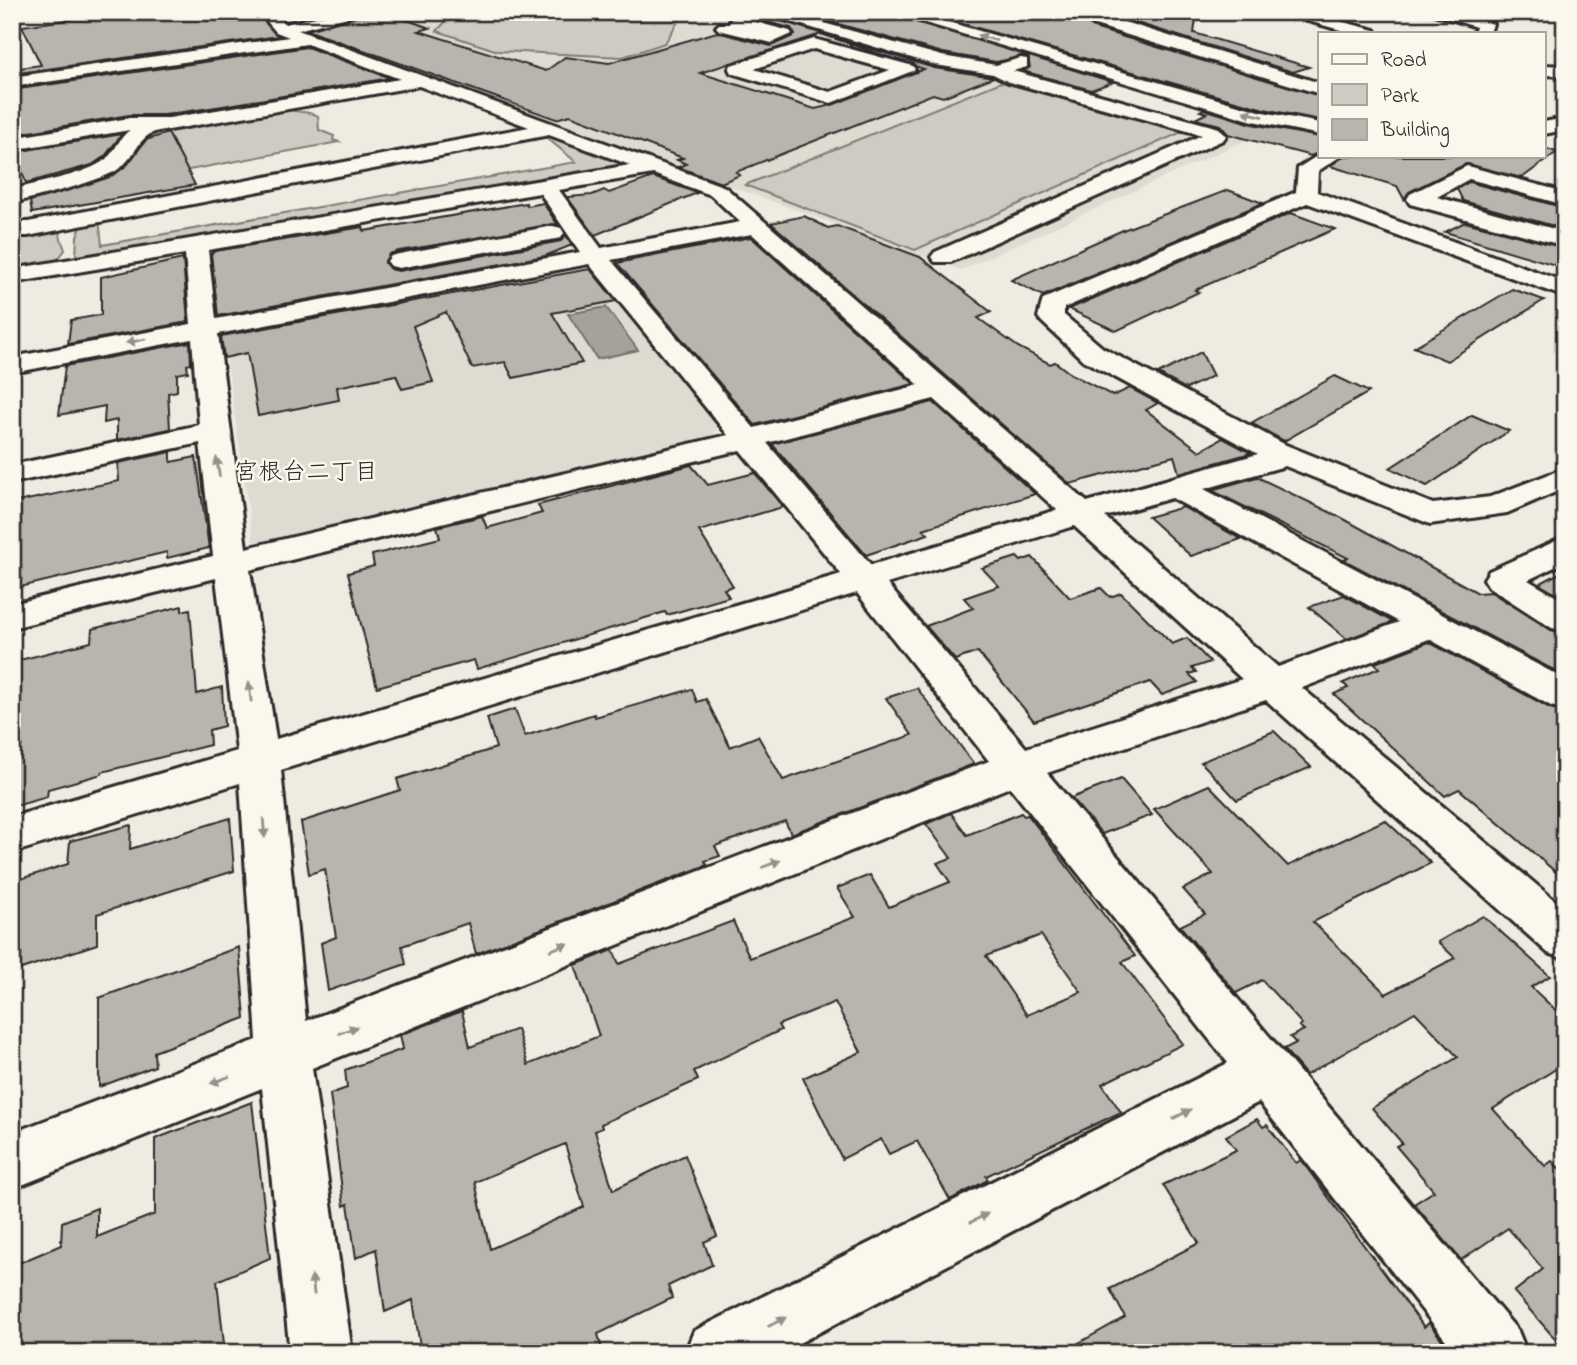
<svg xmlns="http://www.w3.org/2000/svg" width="1577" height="1365" font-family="'Indie Flower','Klee One',sans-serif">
<rect width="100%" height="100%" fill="#eeebe0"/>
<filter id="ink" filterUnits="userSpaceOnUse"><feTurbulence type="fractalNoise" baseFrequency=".0143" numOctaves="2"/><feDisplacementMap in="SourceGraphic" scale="14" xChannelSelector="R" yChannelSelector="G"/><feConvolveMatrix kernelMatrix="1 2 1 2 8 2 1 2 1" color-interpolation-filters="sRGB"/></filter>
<g filter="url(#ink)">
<!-- built -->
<g fill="#dedbd1">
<path d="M376,12H753L1246,140L961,270L304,31L306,27Z"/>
<path d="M571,264L585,265L718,427L712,438L267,543L253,541L223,334L232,329Z"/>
</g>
<!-- green -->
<g fill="#cecbc2" stroke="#7c7b76" stroke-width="2">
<path d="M454,12H684L665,43L623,57L498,51L437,31Z"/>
<path d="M1001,82L1182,132L915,250L745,185Z"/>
<path d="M285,107C296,115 307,109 318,116L319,130L334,136L333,140L339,142L12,203V148L128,127Z"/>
<path d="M542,134L621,164L616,170L76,257L77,236L83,222L99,219L102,245L576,162Z"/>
<path d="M63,226L60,236L65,250L57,260L12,268V232Z"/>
</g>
<!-- water -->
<path fill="#a4a29a" stroke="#74726e" stroke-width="2" d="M606,307L638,350L597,359L568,314Z"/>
<!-- building -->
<g fill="#b8b5ae" stroke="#2b2b2b" stroke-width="2" fill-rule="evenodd">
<path d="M125,12H257L279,36L12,74V69L41,65L22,26Z"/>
<path d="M369,12H384L430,28L419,31L546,71L565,57L609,63L717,32L771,46L795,35L791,28L759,20L768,17L934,68L994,77L943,97L933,94L736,172L740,175L721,183L678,167L686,164L677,160L683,158L570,115L556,119L307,30ZM821,34L924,69L832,105L815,109L700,73Z"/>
<path d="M795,12H887L1113,82L1091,90L1023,71L1030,67L1027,56L996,62L943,53Z"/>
<path d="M959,12L970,15L985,12L1009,15L1070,12L1094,28L1320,96V120L1264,109L924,13Z"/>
<path d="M1102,12H1197L1194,33L1309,67L1293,72Z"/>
<path d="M307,47L390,78L223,106L163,115H129L12,135V90Z"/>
<path d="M1204,109L1252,124L1320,137V152L1311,156L1228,134L1220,125L1195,119L1207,113L1200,111Z"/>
<path d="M168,133L195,185L32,213L30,201L110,177L127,165L146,140Z"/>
<path d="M122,134L105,156L92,165L26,183L15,152Z"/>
<path d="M1544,148L1557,152L1522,178L1466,164L1409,192L1404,199L1397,186L1330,166L1343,156H1544Z"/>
<path d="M653,177L697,193L595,235L567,197L592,195L604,190L609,193Z"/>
<path d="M1469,182L1565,208V229L1463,201L1457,189Z"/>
<path d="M1228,190L1263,203L1043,296L1011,280L1123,230Z"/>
<path d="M526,203L527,206L543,203L558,225L399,251L389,254L385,263L390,269L399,271L561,241L566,235L572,245L545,256L218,316L211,254L215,251L363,227L364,231Z"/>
<path d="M1291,213L1335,229L1195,290L1199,292L1116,331L1069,309Z"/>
<path d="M804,216L828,228L837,226L920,257L991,312L978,318L1018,347L1050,364L1055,362L1071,374L1113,396L1130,388L1158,403L1146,410L1200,451L1223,438L1251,453L1179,473L1174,456L1070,484L771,223Z"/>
<path d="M1465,222L1565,248V268L1445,232Z"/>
<path d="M751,237L914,384L755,425L617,263Z"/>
<path d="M183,259L188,322L68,344L71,320L101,315V277Z"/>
<path d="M590,269L616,301L552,313L582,363L513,378L505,362L472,368L446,312L413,326L433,382L402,389L396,375L337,387L339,400L258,416L247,353L224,358L221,336Z"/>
<path d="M1512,289L1544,300L1447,361L1414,347Z"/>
<path d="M190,342L191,364L187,365L188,372L177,374V391L168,393L170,429L117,440V420L104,423L105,406L59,415L65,366Z"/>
<path d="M1201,352L1213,376L1186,389L1158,374Z"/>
<path d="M1335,376L1369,392L1284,441L1251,423Z"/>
<path d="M933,402L1035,494L923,529L928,534L866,555L772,444Z"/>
<path d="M1472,415L1509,431L1427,486L1390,468Z"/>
<path d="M171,452V462L196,457L209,548L167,558V552L12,589V503L119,481L118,463Z"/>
<path d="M691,465L708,485L755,473L783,507L699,531L733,586L724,589L729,597L667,615L665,612L477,669L474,660L377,687L348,573L374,566L372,555L440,538L437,527L482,516L487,528L542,513L538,505Z"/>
<path d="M1257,477L1342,518L1478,593L1491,592L1551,630L1565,633V676L1344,560L1348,558L1211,490Z"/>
<path d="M1183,507L1241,539L1191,556L1148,517Z"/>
<path d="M1017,557L1021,561L1032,557L1070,598L1101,588L1110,597L1121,593L1172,644L1187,638L1210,662L1192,668L1196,672L1189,674L1197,682L1162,695L1150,682L1034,721L978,652L955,660L926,626L973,608L964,598L999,586L982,568Z"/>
<path d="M1565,570V599L1539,584Z"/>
<path d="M1344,595L1393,622L1347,639L1309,607Z"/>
<path d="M182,606V611L190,609L197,694L222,687L224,726L209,730L210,745L102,772V774L48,789L47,797L12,807V662L91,642L92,629Z"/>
<path d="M1429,642L1550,708L1565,712V880L1459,789L1445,796L1334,694L1348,688L1343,683L1379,668L1375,663Z"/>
<path d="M917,688L974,764L791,834L785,821L715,846L720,856L705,861L707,865L476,954L468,923L402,946L406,964L328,991L321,943L336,937L325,869L309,874L301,822L400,790L397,779L496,748L487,718L515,709L525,736L594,714L595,717L692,689L697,702L706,699L730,747L758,736L783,780L912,735L886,698Z"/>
<path d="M1274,731L1311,767L1237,800L1201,762Z"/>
<path d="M1121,779L1152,815L1102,834L1071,798Z"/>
<path d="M1209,785L1288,866L1385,820L1431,863L1313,922L1386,994L1455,958L1438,942L1483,916L1550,976L1531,987L1565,1019V1063L1493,1109L1545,1166L1552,1161L1565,1174V1350L1514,1292L1543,1269L1508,1228L1461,1260L1414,1204L1434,1191L1396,1146L1402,1143L1372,1108L1458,1057L1415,1012L1306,1075L1284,1049L1296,1043L1290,1037L1304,1030L1299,1026L1302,1024L1262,980L1236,993L1180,926L1205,914L1183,889L1213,874L1154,809Z"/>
<path d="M951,813L967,835L1021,813L1024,816L1028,815L1135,956L1122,962L1183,1044L1102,1084L1121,1112L986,1176L988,1180L950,1200L917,1141L889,1154L881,1139L842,1159L803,1078L861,1052L835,1002L778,1025L781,1030L694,1071L698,1080L601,1124L602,1128L595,1131L613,1190L685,1155L717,1236L704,1242L712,1265L668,1286L672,1298L598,1334L603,1353H421L413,1300L385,1312L376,1249L356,1258L348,1204L344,1206L330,1094L347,1088L345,1070L403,1049L400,1035L462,1011L470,1047L517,1029L528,1065L599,1036L575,965L613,950L619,964L733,921L750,958L855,917L837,888L870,875L889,907L950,882L937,863L951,858L926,824ZM1041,935L1081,992L1027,1015L986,956ZM565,1144L584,1207L490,1249L475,1182Z"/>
<path d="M230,818L234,871L97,914V944L12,972V903L16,902L17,880L68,864L70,841L131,825L130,849Z"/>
<path d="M239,947L245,1018L154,1052L155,1066L99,1087V998Z"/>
<path d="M252,1102L270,1258L217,1281L225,1353H12V1266L61,1245L62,1222L97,1208V1237L155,1214V1139Z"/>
<path d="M1257,1119L1263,1127L1267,1125L1296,1163L1301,1160L1424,1327L1429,1323L1452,1353H1061L1125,1317L1110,1289L1199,1243L1163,1185L1236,1150L1226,1136Z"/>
</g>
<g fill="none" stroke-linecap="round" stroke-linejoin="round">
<defs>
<g id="minor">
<path d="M259,12H274L285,24L338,12H367L298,30L725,187L1087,502L1258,454L1083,360L1042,322L1038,317L1043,299L1296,192L1298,168L1320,154L1341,156L1318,171L1317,192L1565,282V297L1307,203L1064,308V315L1103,348L1286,445L1433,504L1490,497L1565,468V488L1507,513L1430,524L1285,466L1204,489L1565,679V710L1551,706L1429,639L1302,688L1565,909V959L1548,953L1266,700L1047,773L1518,1331L1527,1353H1456L1259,1102L780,1353H685L694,1331L1228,1063L1010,787L312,1068L352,1353H290L262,1088L12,1189V1133L257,1040L240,783L12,853V817L237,751L216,578L12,628V604L213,556L200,443L12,483V465L199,425L192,339L12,373V357L191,324L185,254L12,283V269L630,165L549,135L28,236H12V222H28L529,127L419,86L169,130C136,130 141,154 117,170C101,181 34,198 12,203V190C38,182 80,176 102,162C116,153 117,139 130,130L12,150V138L129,118H169L400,79L307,44L12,87V77L289,37L276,32ZM653,174L711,195L740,222L601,248L559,190ZM540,193L580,252L216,319L208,250ZM752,234L919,385L754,428L611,260ZM589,264L728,435L246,548L218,334ZM934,399L1057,510L871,565L767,443ZM740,450L841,574L276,739L250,570ZM1172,498L1399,622L1278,667L1105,517ZM1074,526L1242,679L1026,748L887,584ZM857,593L989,761L306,1021L281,770Z"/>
<path d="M759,12H784L942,56L996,65L1021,58L1027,59V67L1013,71L1219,128L1226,136L1223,140L951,262H935L931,257L935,252L1202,135L1009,82L993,74L935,65Z"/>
<path d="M889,12H913L1263,112L1320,123V135L1253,121Z"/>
<path d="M1073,12H1092L1320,83V94L1095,25Z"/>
<path d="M1276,12H1303L1375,30L1377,33H1351Z"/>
<path d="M1427,12H1454L1493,24L1490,33H1474L1476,27Z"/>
<path d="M736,17L790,31L792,34L772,43L719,30L716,27L719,24H729L731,19Z"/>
<path d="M814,39L913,66L915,70L831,103L731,73L729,69L731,65ZM814,49L890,70L830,92L754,69Z"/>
<path d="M1544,65L1565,66V76L1544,75Z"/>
<path d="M1565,118V130L1544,134V122Z"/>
<path d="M1467,166L1565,192V205L1469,179L1437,197L1565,232V246L1410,204L1407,199L1410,194Z"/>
<path d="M553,226L561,228L564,233L561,238L399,268L391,266L387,261L391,256L399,254Z"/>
<path d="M1565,537V562L1528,580L1565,602V631L1552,628L1489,587L1484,579L1489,571Z"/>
</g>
</defs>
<!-- minor casing -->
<use href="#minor" stroke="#2b2b2b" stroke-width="6"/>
<!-- minor -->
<use href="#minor" fill="#fbf7ec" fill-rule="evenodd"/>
</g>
<!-- one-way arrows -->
<defs><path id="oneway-solid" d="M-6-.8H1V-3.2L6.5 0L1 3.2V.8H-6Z" transform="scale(1.75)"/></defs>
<g fill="#93918c">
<use href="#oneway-solid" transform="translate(987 38) rotate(-164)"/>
<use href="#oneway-solid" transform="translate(1253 114) rotate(-165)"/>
<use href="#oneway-solid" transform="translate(136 341) rotate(169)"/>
<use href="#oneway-solid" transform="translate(218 467) rotate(-99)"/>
<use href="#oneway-solid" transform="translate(250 692) rotate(-97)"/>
<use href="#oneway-solid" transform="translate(264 828) rotate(85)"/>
<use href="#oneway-solid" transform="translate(771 864) rotate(-21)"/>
<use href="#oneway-solid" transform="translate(559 947) rotate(-21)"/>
<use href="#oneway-solid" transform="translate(348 1030) rotate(-21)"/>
<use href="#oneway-solid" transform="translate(220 1080) rotate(159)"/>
<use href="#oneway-solid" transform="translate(1182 1114) rotate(-27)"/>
<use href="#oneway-solid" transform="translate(979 1218) rotate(-27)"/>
<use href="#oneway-solid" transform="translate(313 1285) rotate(-97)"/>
<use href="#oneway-solid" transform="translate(777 1322) rotate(-27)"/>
</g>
</g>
<g text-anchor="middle" stroke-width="5" stroke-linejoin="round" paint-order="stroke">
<!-- neighbourhood labels -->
<g font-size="24" fill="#2b2b2b" stroke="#fbf7ec">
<text x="306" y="479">宮根台二丁目</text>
</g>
</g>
<!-- margin -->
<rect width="1577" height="1365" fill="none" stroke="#fbf7ec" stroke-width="42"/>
<rect x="21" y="21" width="1535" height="1323" fill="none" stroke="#2b2b2b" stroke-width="2.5" filter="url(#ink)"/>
<!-- legend -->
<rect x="1318" y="32" width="228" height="126" fill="#fbf7ec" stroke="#a8a59f" stroke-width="2"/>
<rect x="1332" y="54" width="35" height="10" fill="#fbf7ec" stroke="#a8a59f" stroke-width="2"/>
<text x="1381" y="66" font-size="21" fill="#2b2b2b">Road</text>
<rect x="1332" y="84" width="35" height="21" fill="#cecbc2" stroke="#a8a59f" stroke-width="2"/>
<text x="1381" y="102" font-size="21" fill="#2b2b2b">Park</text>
<rect x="1332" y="119" width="35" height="21" fill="#b8b5ae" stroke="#a8a59f" stroke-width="2"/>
<text x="1381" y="136" font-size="21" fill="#2b2b2b">Building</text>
</svg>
